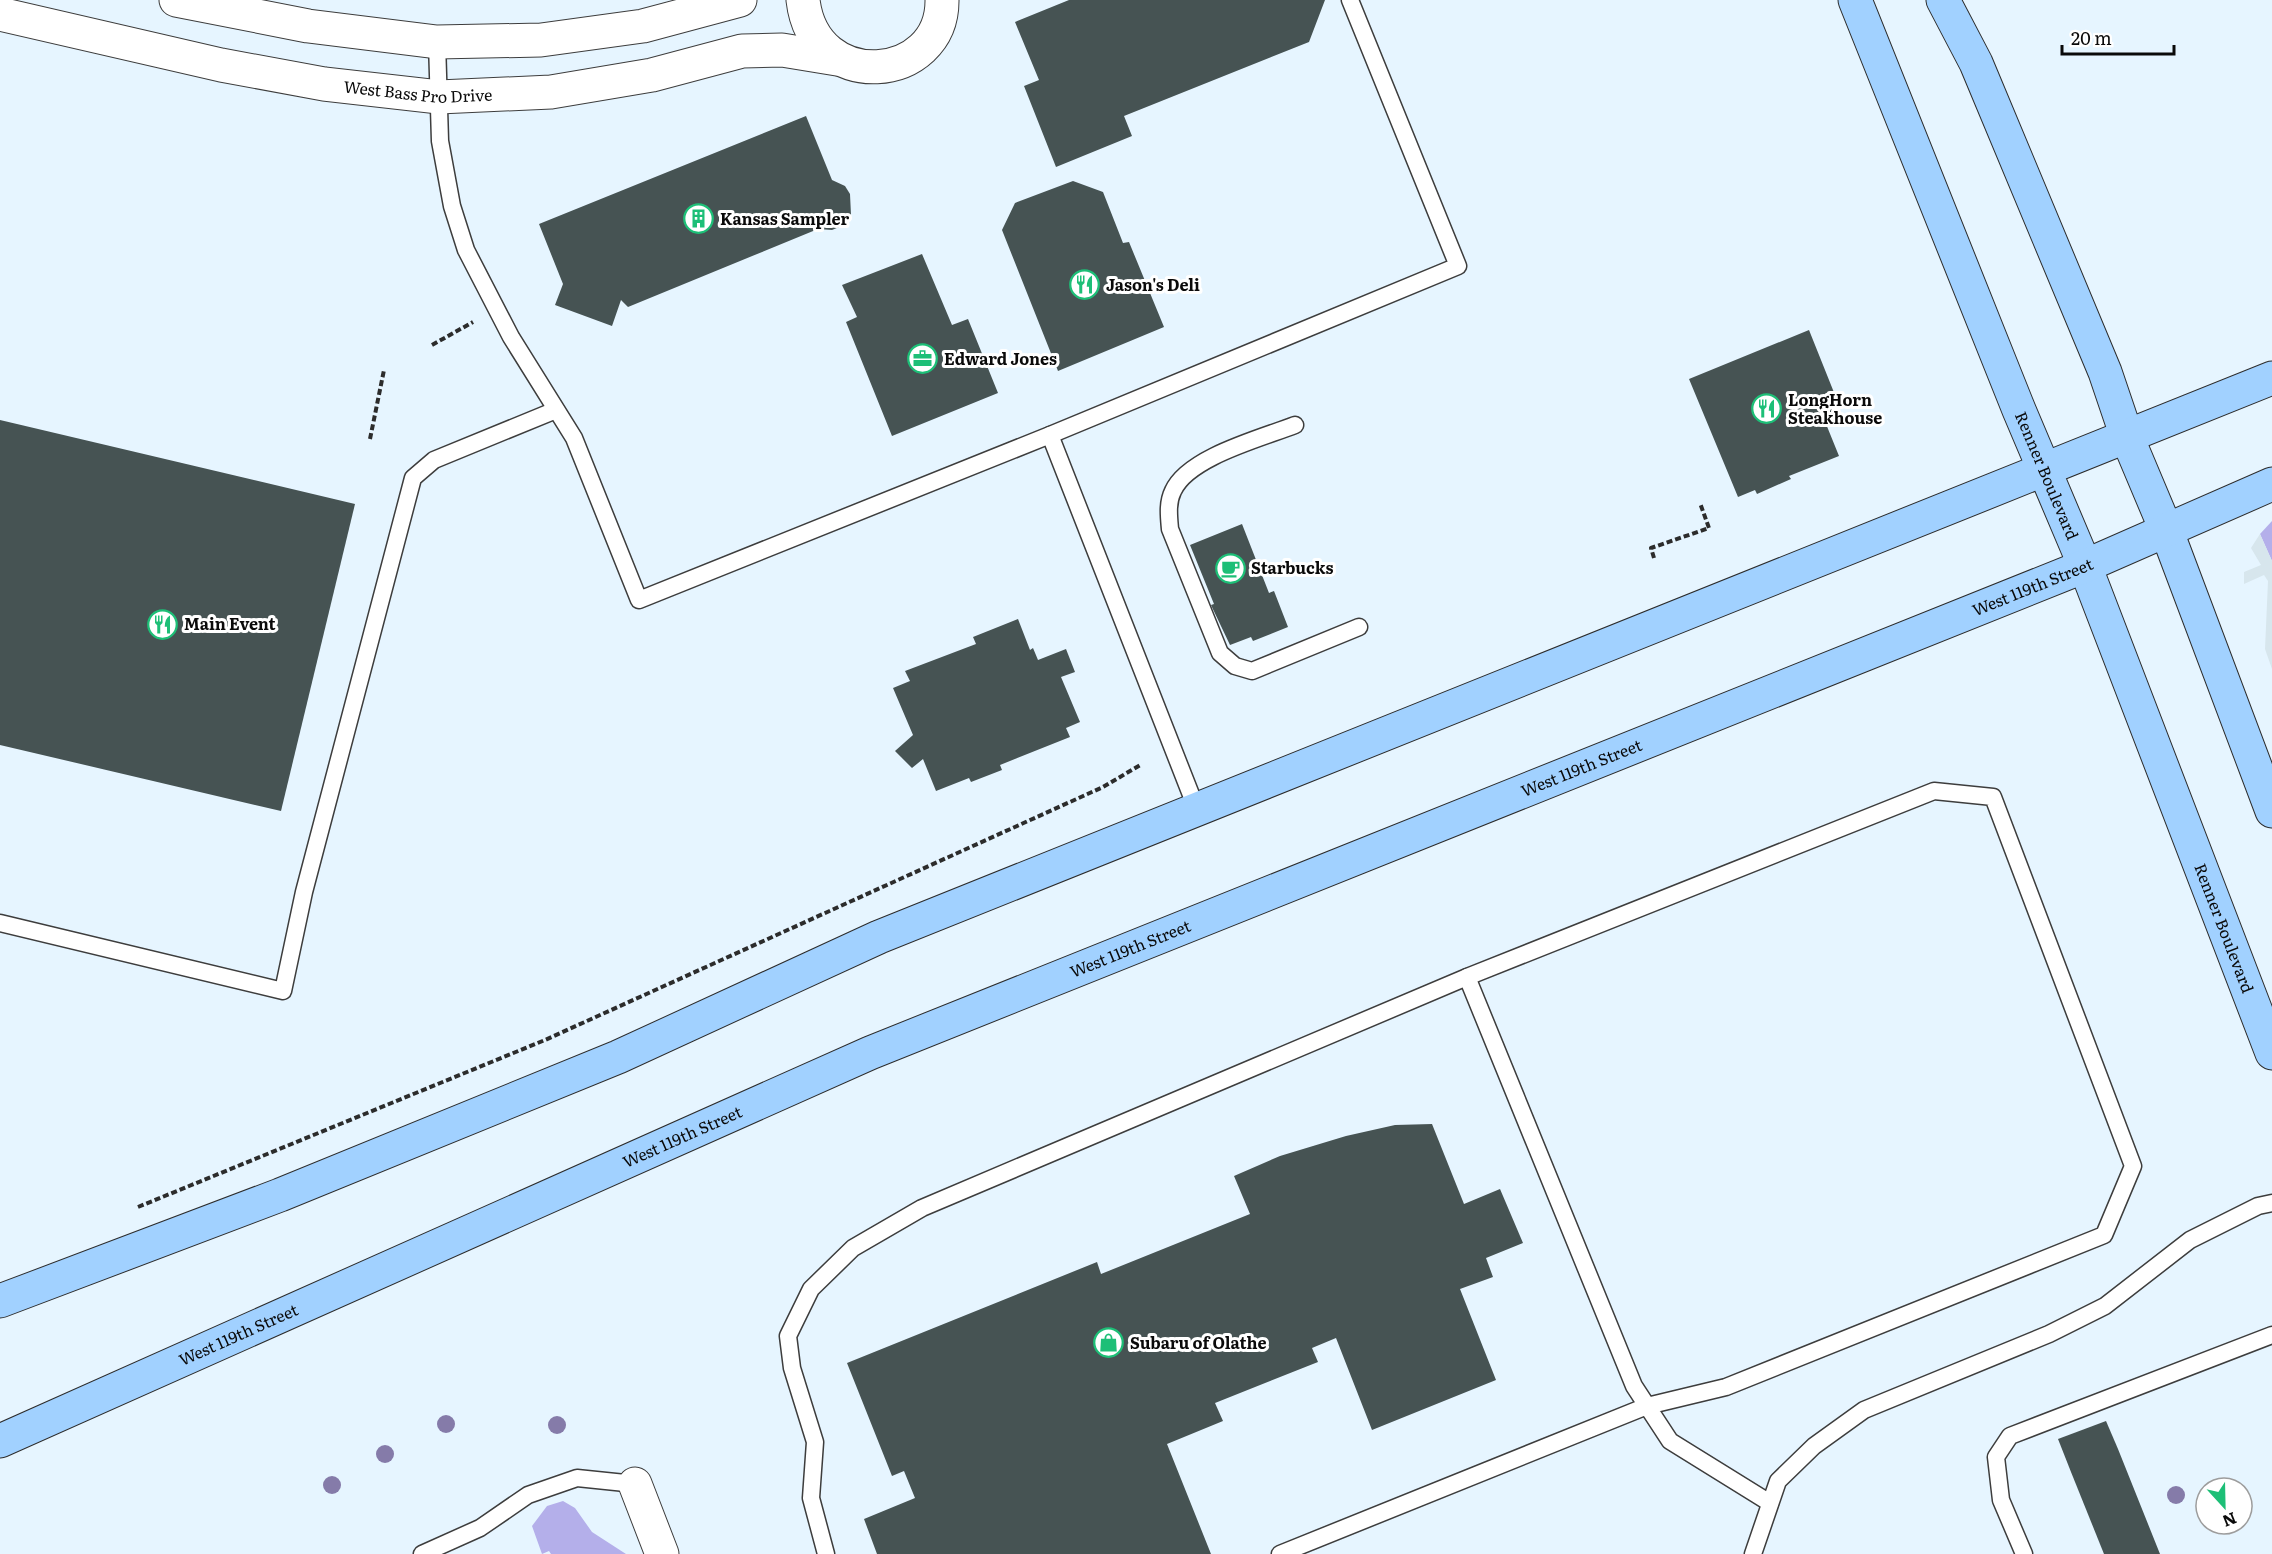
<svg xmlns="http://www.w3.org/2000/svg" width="2272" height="1554" font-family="Literata,serif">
<rect width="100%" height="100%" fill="#e6f5ff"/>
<!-- green -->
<g fill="#b4afea">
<path d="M2272,521V561L2260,534Z"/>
<path d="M563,1501L575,1508L592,1532L626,1554H551L549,1551L542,1554L532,1526L547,1506Z"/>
</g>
<!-- plaza -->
<path fill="#d7e6ed" d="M2260,534L2272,561V669L2265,649L2268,581L2264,575L2244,584V572L2261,565L2251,548Z"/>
<!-- building -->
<g fill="#465353">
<path d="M1069,0H1325L1309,42L1124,116L1132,136L1056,167L1024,86L1039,80L1015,22Z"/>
<path d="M806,116L832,180L845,186L850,194L851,215L844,225L832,230L818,229L628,307L621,300L612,326L555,305L563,284L539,224Z"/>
<path d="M1073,181L1103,192L1123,243L1129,242L1164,327L1058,371L1002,230L1015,203Z"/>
<path d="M922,254L952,325L968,319L998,393L892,436L846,322L857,317L842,285Z"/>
<path d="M1809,330L1837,400L1830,403L1835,415L1824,419L1839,456L1789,476L1791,479L1757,494L1755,490L1738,497L1689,379Z"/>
<path d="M0,420L355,504L281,811L0,745Z"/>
<path d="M1242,524L1269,593L1274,591L1288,627L1253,641L1251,637L1230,645L1211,605L1214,604L1190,545Z"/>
<path d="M1018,619L1030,650L1033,648L1038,660L1066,649L1075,672L1061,677L1080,722L1066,728L1070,737L1000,765L1002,770L971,782L969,778L936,791L923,759L912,768L895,751L913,735L893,688L910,681L905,671L976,644L973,637Z"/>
<path d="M1432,1124L1464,1204L1500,1189L1523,1243L1486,1258L1493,1277L1460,1289L1496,1380L1372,1430L1336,1338L1312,1348L1318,1362L1215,1403L1223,1421L1167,1444L1211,1554H877L864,1519L915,1498L904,1471L892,1476L847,1363L1097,1262L1101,1274L1250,1214L1234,1176L1280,1156L1346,1136L1395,1125Z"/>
<path d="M2106,1421L2118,1449L2160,1554H2104L2071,1472L2058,1439Z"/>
</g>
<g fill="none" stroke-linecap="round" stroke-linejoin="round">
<defs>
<g id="service">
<path d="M437,42L440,141L452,206L466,250L511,337L574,438L639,600L1050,435L1458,266L1350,0"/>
<path d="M1295,425C1262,438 1188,457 1173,491C1167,503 1169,517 1170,529L1220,653L1235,666L1252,671L1359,627"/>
<path d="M1050,435L1197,810"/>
<path d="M0,923L283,991L304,892L413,478L434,460L556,410"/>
<path d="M422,1554L480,1528L528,1495L577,1478L635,1484"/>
<path d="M826,1554L811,1498L815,1442L792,1368L788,1336L811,1289L853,1248L922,1208L1467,977"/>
<path d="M1280,1554L1647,1406L1726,1387L2104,1235L2133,1166L1993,797L1934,791L1467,977L1634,1386L1670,1441L1770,1503"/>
<path d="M1753,1554L1778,1481L1814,1446L1864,1410L2049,1334L2105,1306L2190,1240L2258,1206L2272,1203"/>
<path d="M2024,1554L2001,1500L1996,1457L2010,1436L2272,1335"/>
</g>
<path id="minor" d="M635,1484L662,1554"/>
<g id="tertiary">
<path d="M176,0L308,26L437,42L541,40L643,26L740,0"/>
<path d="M803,0C814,95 943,83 942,0"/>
<path id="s1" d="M0,14L221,65L324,84L439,97L551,92L652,75L742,51L782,50L837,59"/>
</g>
<g id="secondary">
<path id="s2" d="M1855,0L2019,410L2085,566L2272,1053"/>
<path d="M1943,0L1976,63L2105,372L2127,437L2167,532L2272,811"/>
<path d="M0,1301L280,1195L618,1057L879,937L2272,378"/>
<path id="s3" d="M0,1441L870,1053L2085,566L2272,484"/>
</g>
</defs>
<!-- service casing -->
<use href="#service" stroke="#3d3d3d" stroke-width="19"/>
<!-- minor casing -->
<use href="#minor" stroke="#3d3d3d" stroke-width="35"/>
<!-- tertiary casing -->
<use href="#tertiary" stroke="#3d3d3d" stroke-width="35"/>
<!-- secondary casing -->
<use href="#secondary" stroke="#2c2c2c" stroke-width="35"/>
<!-- path -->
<g stroke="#2c2c2c" stroke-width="4" stroke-dasharray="6 3" stroke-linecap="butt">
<path d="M432,345L473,322"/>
<path d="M370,439L384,370"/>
<path d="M1654,558L1651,548L1709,528L1700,503"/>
<path d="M138,1207L545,1040L1103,787L1142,764"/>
</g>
<!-- service -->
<use href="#service" stroke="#fff" stroke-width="16"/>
<!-- minor -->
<use href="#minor" stroke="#fff" stroke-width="33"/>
<!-- tertiary -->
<use href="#tertiary" stroke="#fff" stroke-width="33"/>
<!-- secondary -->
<use href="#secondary" stroke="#a1d1ff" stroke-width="33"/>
</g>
<!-- trees -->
<g fill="#857ba9">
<circle cx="446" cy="1424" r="9"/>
<circle cx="557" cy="1425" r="9"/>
<circle cx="385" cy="1454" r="9"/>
<circle cx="332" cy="1485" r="9"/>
<circle cx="2176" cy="1495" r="9"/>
</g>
<!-- icons -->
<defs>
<symbol id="building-ring" viewBox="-11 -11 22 22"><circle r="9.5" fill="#fff" stroke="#1dbf77" stroke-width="1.5"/><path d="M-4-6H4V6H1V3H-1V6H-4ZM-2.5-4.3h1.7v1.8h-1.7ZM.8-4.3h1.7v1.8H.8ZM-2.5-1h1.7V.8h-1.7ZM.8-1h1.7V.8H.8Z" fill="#1dbf77"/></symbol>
<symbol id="restaurant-ring" viewBox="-11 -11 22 22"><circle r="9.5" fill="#fff" stroke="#1dbf77" stroke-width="1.5"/><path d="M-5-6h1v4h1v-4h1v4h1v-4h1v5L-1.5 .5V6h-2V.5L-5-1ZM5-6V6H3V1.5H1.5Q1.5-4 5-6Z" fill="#1dbf77"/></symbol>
<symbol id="office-ring" viewBox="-11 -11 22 22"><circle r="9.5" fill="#fff" stroke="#1dbf77" stroke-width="1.5"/><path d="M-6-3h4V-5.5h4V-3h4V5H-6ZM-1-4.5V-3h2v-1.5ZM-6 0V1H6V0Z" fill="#1dbf77"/></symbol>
<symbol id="cafe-ring" viewBox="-11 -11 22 22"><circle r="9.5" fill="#fff" stroke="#1dbf77" stroke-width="1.5"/><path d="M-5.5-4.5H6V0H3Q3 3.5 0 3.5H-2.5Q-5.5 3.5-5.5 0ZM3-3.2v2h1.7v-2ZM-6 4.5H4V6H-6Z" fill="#1dbf77"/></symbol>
<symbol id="shop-ring" viewBox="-11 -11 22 22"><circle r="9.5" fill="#fff" stroke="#1dbf77" stroke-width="1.5"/><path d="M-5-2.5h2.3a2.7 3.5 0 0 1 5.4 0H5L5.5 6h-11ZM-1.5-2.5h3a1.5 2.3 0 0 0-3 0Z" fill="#1dbf77"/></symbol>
</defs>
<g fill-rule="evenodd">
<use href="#building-ring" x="682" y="202" width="33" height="33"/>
<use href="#restaurant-ring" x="1068" y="268" width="33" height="33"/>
<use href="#office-ring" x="906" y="342" width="33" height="33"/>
<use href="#restaurant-ring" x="1750" y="392" width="33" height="33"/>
<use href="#cafe-ring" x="1214" y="552" width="33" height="33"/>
<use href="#restaurant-ring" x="146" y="608" width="33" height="33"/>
<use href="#shop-ring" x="1092" y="1326" width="33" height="33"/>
</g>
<g text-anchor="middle" stroke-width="6" stroke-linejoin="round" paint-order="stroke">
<!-- street labels -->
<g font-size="16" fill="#0a0a0a" stroke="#fff">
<text dy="6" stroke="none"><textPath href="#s1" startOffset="426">West Bass Pro Drive</textPath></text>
<text dy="6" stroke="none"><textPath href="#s2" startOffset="513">Renner Boulevard</textPath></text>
<text dy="6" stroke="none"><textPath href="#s3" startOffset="2205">West 119th Street</textPath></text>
<text dy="6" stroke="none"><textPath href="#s3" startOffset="1719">West 119th Street</textPath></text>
<text dy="6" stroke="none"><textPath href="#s2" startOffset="999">Renner Boulevard</textPath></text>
<text dy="6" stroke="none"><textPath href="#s3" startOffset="1233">West 119th Street</textPath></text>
<text dy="6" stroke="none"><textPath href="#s3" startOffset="747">West 119th Street</textPath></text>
<text dy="6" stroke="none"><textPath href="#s3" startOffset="261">West 119th Street</textPath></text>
</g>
<!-- poi labels -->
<g font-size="16" font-weight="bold" fill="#0a0a0a" stroke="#fff" text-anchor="start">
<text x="720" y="225">Kansas Sampler</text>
<text x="1106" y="291">Jason's Deli</text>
<text x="944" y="365">Edward Jones</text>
<text x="1788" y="406">LongHorn<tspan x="1788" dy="18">Steakhouse</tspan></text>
<text x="1251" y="574">Starbucks</text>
<text x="184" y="630">Main Event</text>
<text x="1130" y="1349">Subaru of Olathe</text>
</g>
</g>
<!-- north arrow -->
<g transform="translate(2224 1506) rotate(158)"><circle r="28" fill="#ffffff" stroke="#9d9d9d" stroke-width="1.5"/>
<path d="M0-4.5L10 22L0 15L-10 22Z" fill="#1dbf77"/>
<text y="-9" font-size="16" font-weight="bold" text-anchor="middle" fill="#0a0a0a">N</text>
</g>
<!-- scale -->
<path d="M2062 45v9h112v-9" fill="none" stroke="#0a0a0a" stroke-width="3"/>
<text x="2071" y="45" font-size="18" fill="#0a0a0a" stroke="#ffffff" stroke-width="4.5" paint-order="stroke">20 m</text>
</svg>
